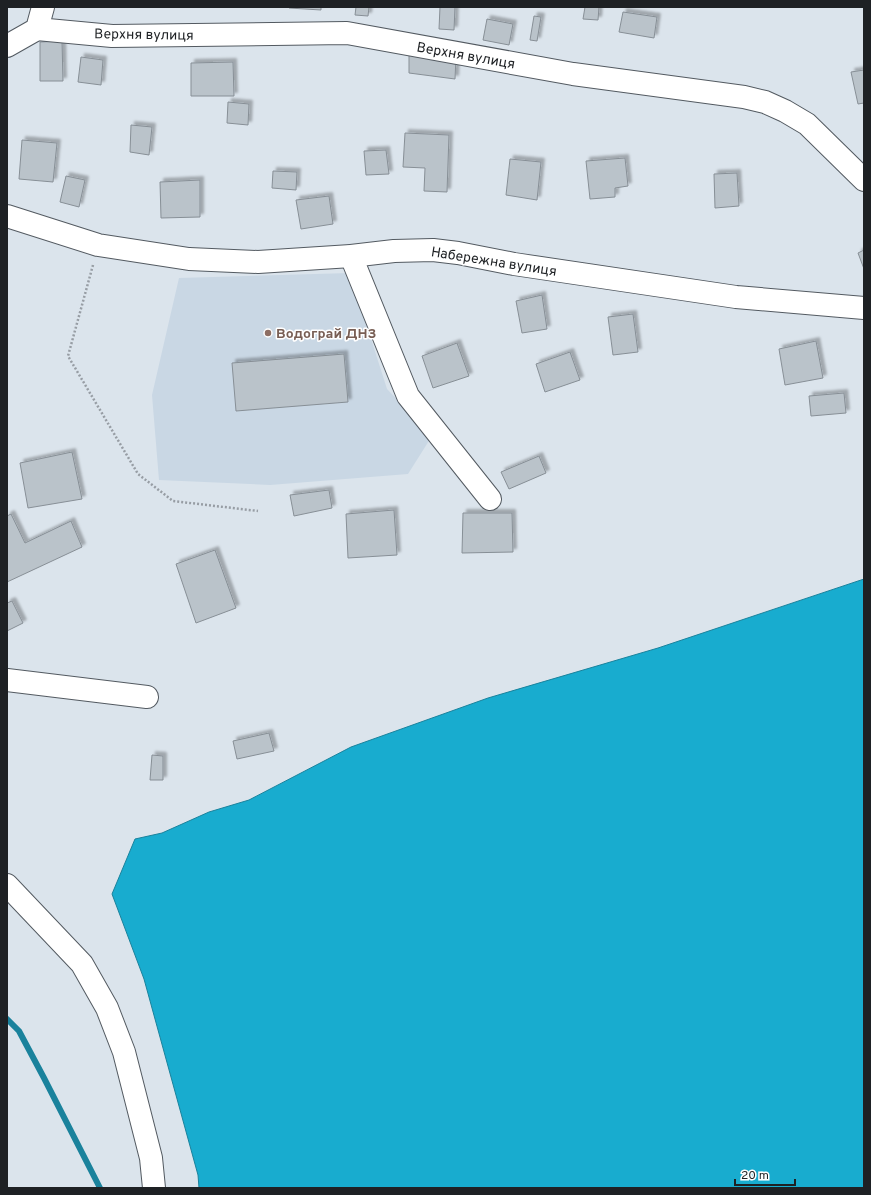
<svg xmlns="http://www.w3.org/2000/svg" width="871" height="1195" font-family="Overpass,sans-serif">
<defs>
<filter id="shadow"><feDropShadow dx="3.5" dy="-3.5" stdDeviation="1" flood-color="#0004"/></filter>
</defs>
<rect width="100%" height="100%" fill="#dbe4ec"/>
<!-- built -->
<path fill="#c9d7e4" d="M350,273L387,389L432,436L408,474L270,485L159,480L152,395L179,278Z"/>
<!-- water -->
<path fill="#18accf" stroke="#1a829c" d="M864,579V1188H199L198,1175L144,979L112,894L135,839L162,833L209,812L249,800L351,747L488,698L658,648Z"/>
<g fill="none" stroke-linecap="round" stroke-linejoin="round">
<!-- stream -->
<path stroke="#1a829c" stroke-width="6" d="M7,1019L19,1031L44,1078L100,1188"/>
</g>
<!-- building -->
<g fill="#bac3ca" stroke="#878f96" filter="url(#shadow)">
<path d="M289,7H321V10L289,8Z"/>
<path d="M356,7H369L368,16L355,15Z"/>
<path d="M440,7H455L454,30L439,29Z"/>
<path d="M585,7H599L598,20L583,19Z"/>
<path d="M623,12L657,17L654,38L619,32Z"/>
<path d="M534,16L541,17L537,41L530,40Z"/>
<path d="M487,19L513,24L509,45L483,40Z"/>
<path d="M62,41L63,81H40V42Z"/>
<path d="M409,53L456,57L455,79L409,73Z"/>
<path d="M81,57L103,60L101,85L78,82Z"/>
<path d="M233,62L234,96H191V63Z"/>
<path d="M864,70V103L858,104L851,72Z"/>
<path d="M228,102L249,104L248,125L227,123Z"/>
<path d="M131,125L152,127L149,155L130,152Z"/>
<path d="M405,133L449,135L447,192L424,191L425,168L403,167Z"/>
<path d="M22,140L57,143L53,182L19,179Z"/>
<path d="M386,150L389,174L366,175L364,151Z"/>
<path d="M625,158L628,186L615,188V197L590,199L586,161Z"/>
<path d="M510,159L541,162L537,200L506,195Z"/>
<path d="M273,171L297,172L296,190L272,188Z"/>
<path d="M737,173L739,206L715,208L714,174Z"/>
<path d="M66,176L85,180L79,207L60,202Z"/>
<path d="M200,180V217L161,218L160,182Z"/>
<path d="M329,196L333,224L301,229L296,200Z"/>
<path d="M864,250V269L858,253Z"/>
<path d="M542,295L547,329L522,333L516,301Z"/>
<path d="M633,314L638,352L613,355L608,317Z"/>
<path d="M816,341L823,378L785,385L779,349Z"/>
<path d="M457,343L469,376L433,388L422,356Z"/>
<path d="M570,352L580,380L545,392L536,364Z"/>
<path d="M344,354L348,402L236,411L232,363Z"/>
<path d="M844,393L846,413L811,416L809,396Z"/>
<path d="M72,452L82,499L28,508L20,463Z"/>
<path d="M539,456L546,473L509,489L501,472Z"/>
<path d="M329,490L332,508L294,516L290,495Z"/>
<path d="M394,510L397,555L348,558L346,514Z"/>
<path d="M463,513H512L513,552L462,553Z"/>
<path d="M11,514L25,543L71,521L82,547L7,582V516Z"/>
<path d="M215,550L236,608L196,623L176,564Z"/>
<path d="M12,601L23,623L7,631V603Z"/>
<path d="M269,733L274,751L237,759L233,741Z"/>
<path d="M152,755L163,756V780H150Z"/>
</g>
<g fill="none" stroke-linecap="round" stroke-linejoin="round">
<defs>
<g id="minor">
<path d="M37,29L112,36L347,33L573,74L744,97L765,102L785,111L807,124L864,180"/>
<path d="M7,46L37,29L43,7"/>
<path d="M7,216L98,245L189,259L258,262L351,256L394,251L433,250L458,253L514,264L736,297L864,308"/>
<path d="M351,256L408,396L490,499"/>
<path d="M7,680L147,697"/>
<path d="M7,885L82,964L107,1008L124,1052L151,1158L154,1188"/>
</g>
</defs>
<!-- minor casing -->
<use href="#minor" stroke="#535a61" stroke-width="24"/>
<!-- path -->
<path stroke="#979da4" stroke-width="2.5" stroke-dasharray="2 2" stroke-linecap="butt" d="M93,265L68,356L138,474L173,501L258,511"/>
<!-- minor -->
<use href="#minor" stroke="#fff" stroke-width="22"/>
</g>
<!-- markers -->
<circle fill="#8d6e63" stroke="#fff" stroke-width="1.5" cx="268" cy="333" r="4"/>
<g text-anchor="middle" stroke-width="3" stroke-linejoin="round" paint-order="stroke">
<!-- street labels -->
<g font-size="14" fill="#1e2124" stroke="#fff">
<text transform="translate(144 34) rotate(1)" y="5">Верхня вулиця</text>
<text transform="translate(466 55) rotate(10)" y="5">Верхня вулиця</text>
<text transform="translate(494 261) rotate(9)" y="5">Набережна вулиця</text>
</g>
<!-- education labels -->
<g font-size="14" font-weight="bold" fill="#785e54" stroke="#fff" text-anchor="start">
<text x="276" y="338">Водограй ДНЗ</text>
</g>
</g>
<!-- border -->
<rect width="871" height="1195" fill="none" stroke="#1e2124" stroke-width="16"/>
<!-- scale -->
<path d="M735 1179v6h60v-6" fill="none" stroke="#1e2124" stroke-width="2"/>
<text x="741" y="1179" font-size="12" fill="#1e2124" stroke="#ffffff" stroke-width="3" paint-order="stroke">20 m</text>
</svg>
